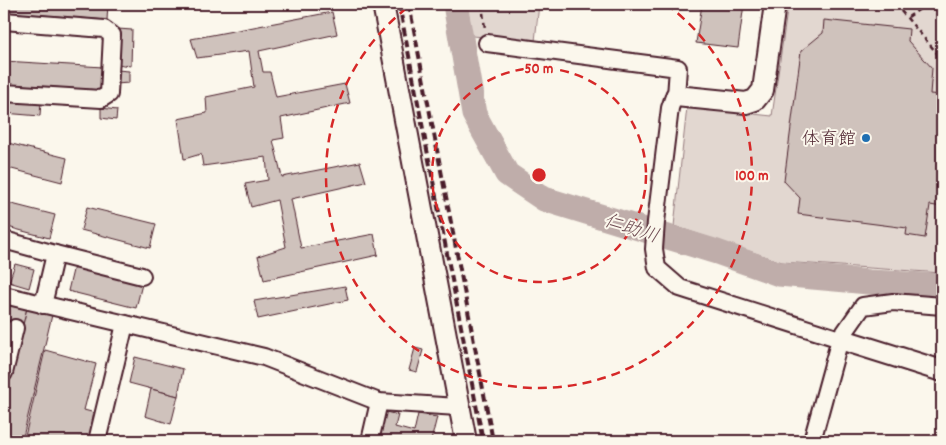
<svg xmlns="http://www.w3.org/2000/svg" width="946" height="445" font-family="Dekko,'Klee One',sans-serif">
<rect width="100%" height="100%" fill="#fbf7ec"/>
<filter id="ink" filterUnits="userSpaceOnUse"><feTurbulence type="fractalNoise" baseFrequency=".02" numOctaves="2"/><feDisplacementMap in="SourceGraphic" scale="10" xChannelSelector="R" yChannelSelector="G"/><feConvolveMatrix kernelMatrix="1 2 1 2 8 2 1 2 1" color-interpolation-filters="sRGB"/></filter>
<g filter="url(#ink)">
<!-- green -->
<g fill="#e2d7d0" stroke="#967b7e">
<path d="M467,4H539L535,41L472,36Z"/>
<path d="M788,4H942V273L782,262L674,226L687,107L772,116Z"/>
</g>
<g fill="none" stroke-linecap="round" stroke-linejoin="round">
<!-- river -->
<path stroke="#bfadaa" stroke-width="25" d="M455,4L474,114L507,174L544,199L717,252L779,274L869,282L942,286"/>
</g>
<!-- building -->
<g fill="#cfc2bc" stroke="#4a1f2b">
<path d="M5,4H108L107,20L4,12Z"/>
<path d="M702,4H744L738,48L696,43Z"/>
<path d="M332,12L337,34L259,51L263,72H270L276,97L345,84L350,103L281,118L284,138L273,140L282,177L360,162L366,182L291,199L301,248L374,234L378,255L264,280L258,256L286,247L277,200L251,207L245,184L268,180L266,157L203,166L201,154L184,159L178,119L207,113L206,97L254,87L249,51L197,58L191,39Z"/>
<path d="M824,20L909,29L908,41L932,68L930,94L942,95V207L930,205L925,238L906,235L907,228L798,214L800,198L784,181L801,51L823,33Z"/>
<path d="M118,29L132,30L131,66L116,64Z"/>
<path d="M4,61L103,67L101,90L4,84Z"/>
<path d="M117,70L129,71V83L116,84Z"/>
<path d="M4,100L41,101L40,116L4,113Z"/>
<path d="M101,108L117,110L116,120L101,118Z"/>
<path d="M4,142L67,158L62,182L4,167Z"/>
<path d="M4,202L55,215L49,238L4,226Z"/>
<path d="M87,207L156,224L150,248L81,230Z"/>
<path d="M15,264L34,269L29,288L9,282Z"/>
<path d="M74,266L142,284L136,308L68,291Z"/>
<path d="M345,286L348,300L258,319L254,301Z"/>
<path d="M4,303L27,308L23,326L8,335L4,334Z"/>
<path d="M27,308L52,315L22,441H4V405Z"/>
<path d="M415,348L423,350L417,372L409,370Z"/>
<path d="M45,350L96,364L84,410L95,413L88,440L78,438L77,441H24Z"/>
<path d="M135,357L183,369L178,396L129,383Z"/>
<path d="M151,389L178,396L171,424L145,416Z"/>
<path d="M382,411L398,415L395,427L414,432L418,414L437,417L431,441H376Z"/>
</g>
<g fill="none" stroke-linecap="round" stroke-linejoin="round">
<defs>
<g id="minor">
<path d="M4,21L104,29L112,35L109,94L101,99L4,93"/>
<path d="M487,43L678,68L676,96L673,99L670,108L656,222L654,249L657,268L680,288L840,339"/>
<path d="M4,240L55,254"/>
<path d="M4,295L264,357L379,402L458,407"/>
<path d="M43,305L55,254L142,276"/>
<path d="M4,373L15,328"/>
<path d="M97,441L125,324"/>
<path d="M370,441L379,402"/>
<path d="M812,441L840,339L863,306L893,302L942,306"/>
</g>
<g id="tertiary">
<path d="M383,4L466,441"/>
<path d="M676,96L746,103L755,100L763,90L775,4"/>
<path d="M840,339L942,371"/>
</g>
</defs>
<!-- minor casing -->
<use href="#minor" stroke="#4a1f2b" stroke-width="20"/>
<!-- tertiary casing -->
<use href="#tertiary" stroke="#4a1f2b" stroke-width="24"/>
<!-- path -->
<g stroke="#4a1f2b" stroke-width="2.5" stroke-dasharray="5 4" stroke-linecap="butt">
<path d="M482,4L485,29"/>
<path d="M895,4L942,59"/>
<path d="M908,17L927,4"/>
</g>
<!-- minor -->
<use href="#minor" stroke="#fbf7ec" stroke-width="16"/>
<!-- tertiary -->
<use href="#tertiary" stroke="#fbf7ec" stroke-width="20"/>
<!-- rail -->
<g stroke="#4a1f2b" stroke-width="4" stroke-dasharray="8 4" stroke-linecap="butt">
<path d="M399,4L483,441"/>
<path d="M409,4L493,441"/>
</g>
</g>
</g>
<!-- distance rings -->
<g fill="none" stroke="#d62828" stroke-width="2.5" stroke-dasharray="9 6">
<circle cx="539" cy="175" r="107"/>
<path d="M666 4A213 213 0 1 1 412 4"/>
</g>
<!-- markers -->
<circle fill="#1f6fb2" stroke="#fbf7ec" stroke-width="2" cx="866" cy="138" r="5"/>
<g text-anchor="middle" stroke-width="4" stroke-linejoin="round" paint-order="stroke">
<!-- poi labels -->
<g font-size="18" fill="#4a1f2b" stroke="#fbf7ec" text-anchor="end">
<text x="856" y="144">体育館</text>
</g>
<!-- water labels -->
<g font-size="19" font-style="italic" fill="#6d4a51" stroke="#fbf7ec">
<text transform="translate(632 227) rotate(18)" y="7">仁助川</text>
</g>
</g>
<circle cx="539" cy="175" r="8" fill="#d62828" stroke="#fbf7ec" stroke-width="2.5"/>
<g font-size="15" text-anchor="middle" font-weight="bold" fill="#d62828" stroke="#fbf7ec" stroke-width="4" stroke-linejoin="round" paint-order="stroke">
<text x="539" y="73">50 m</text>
<text x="752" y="180">100 m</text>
</g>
<!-- margin -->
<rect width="946" height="445" fill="none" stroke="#fbf7ec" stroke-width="20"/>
<rect x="10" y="10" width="926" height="425" fill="none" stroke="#4a1f2b" stroke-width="2" filter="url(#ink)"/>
</svg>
